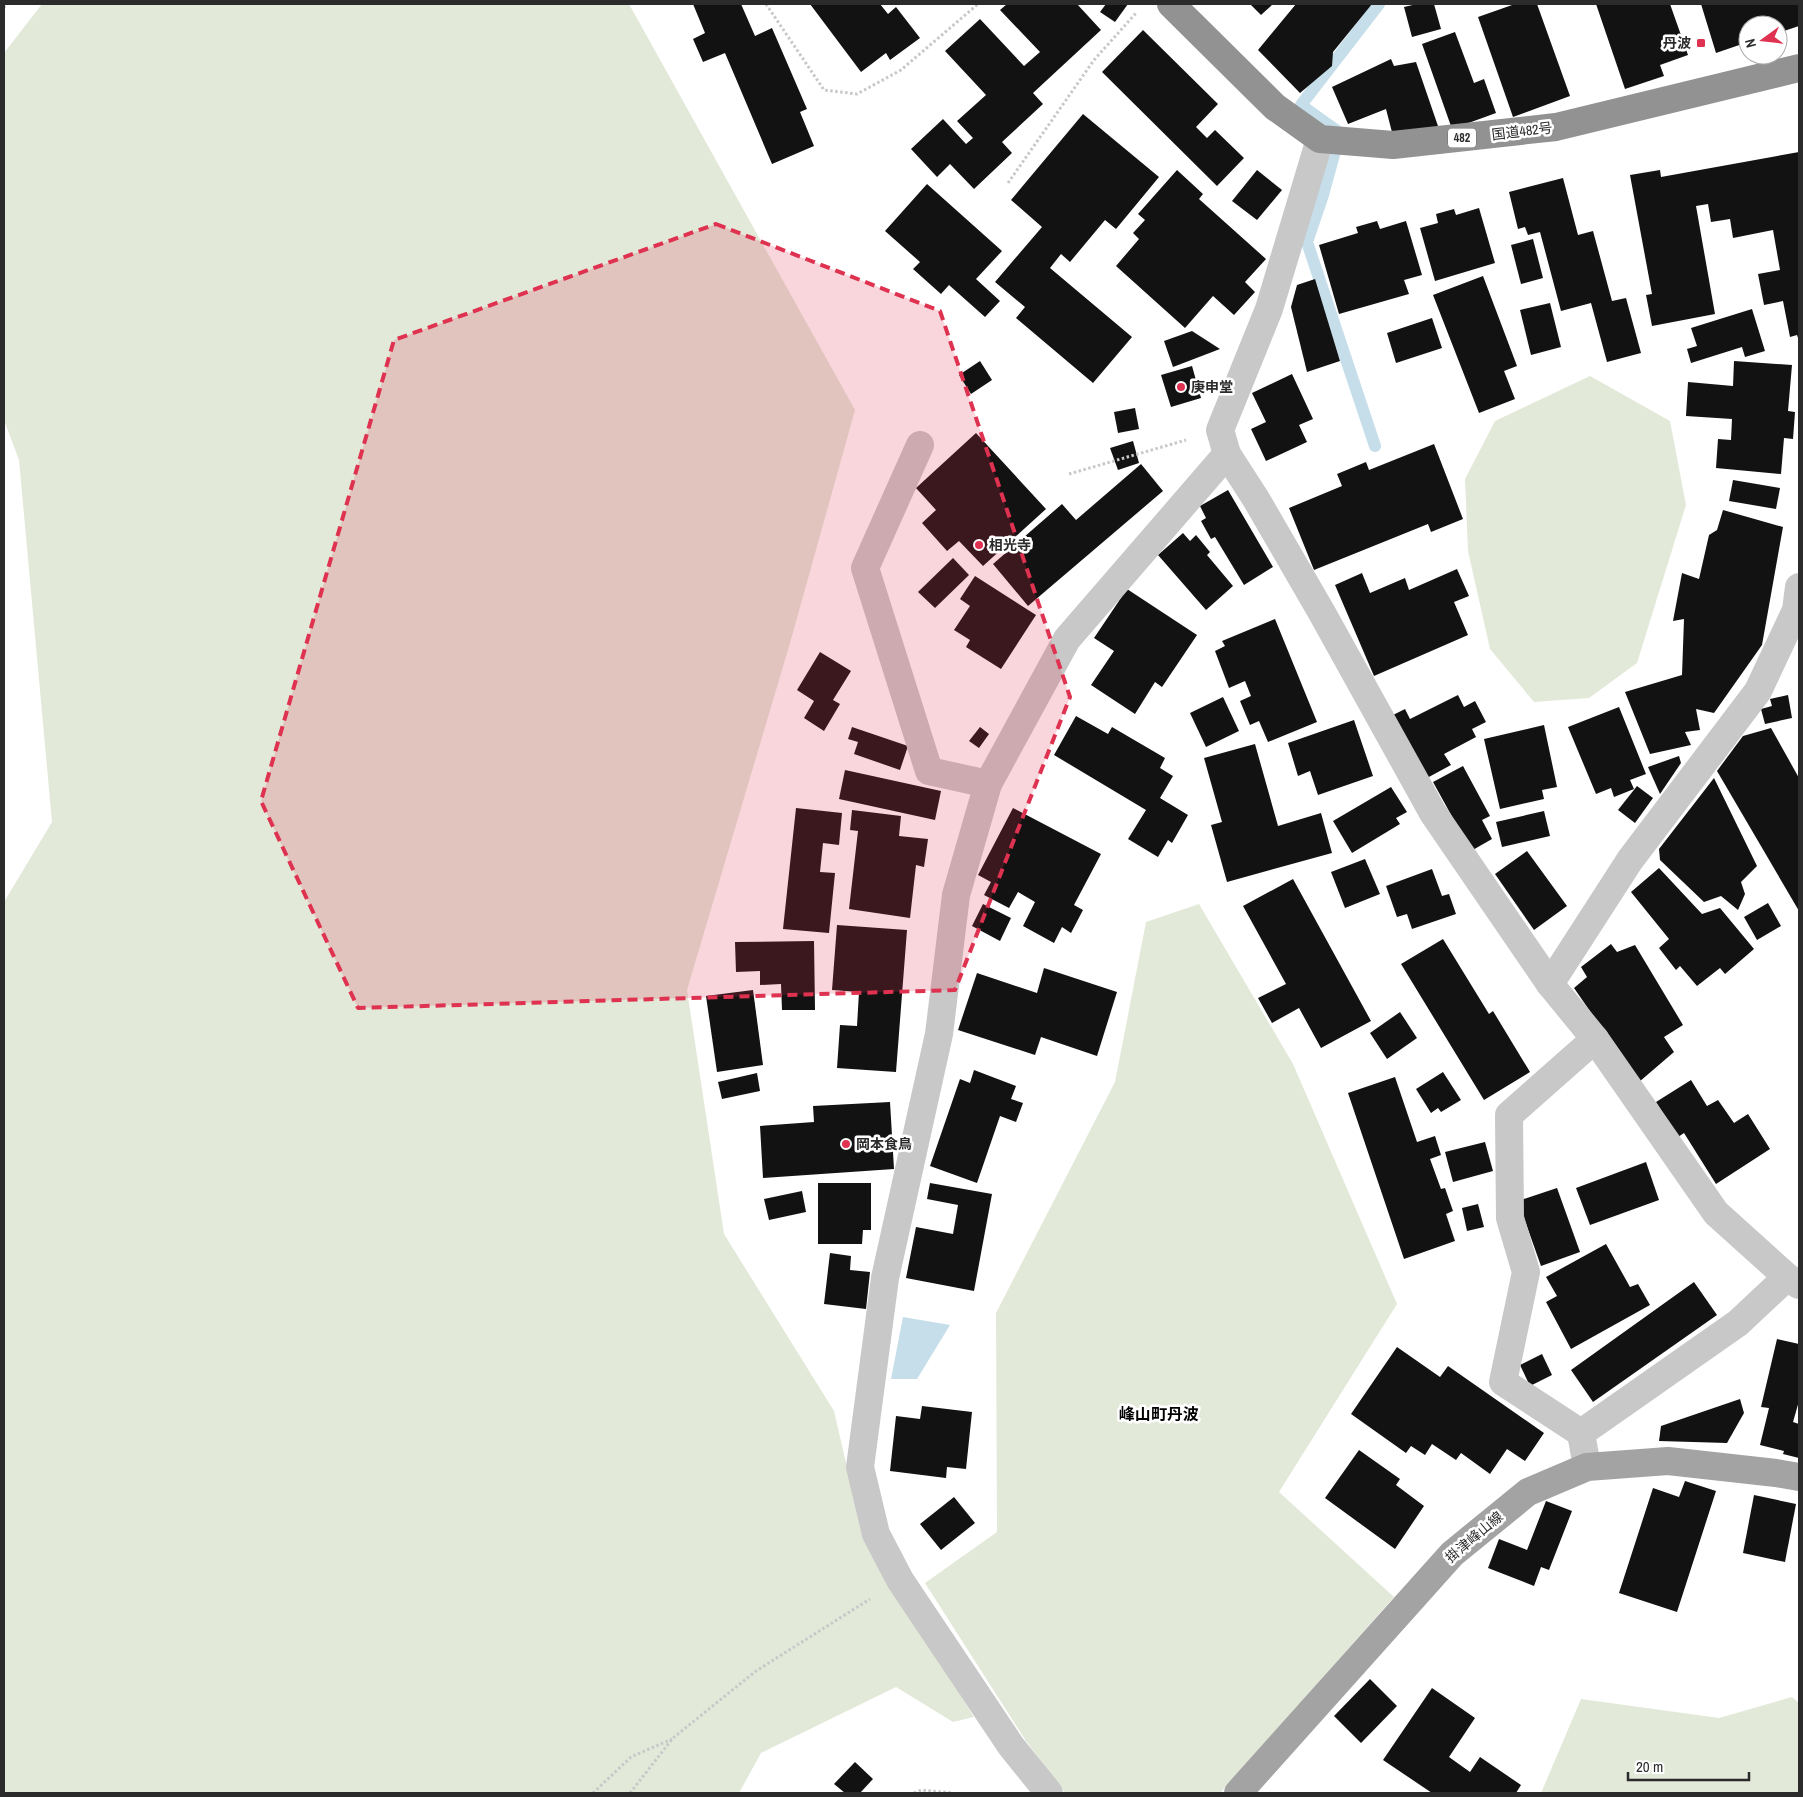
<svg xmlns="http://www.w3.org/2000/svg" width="1803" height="1797" font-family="'Archivo Narrow','Noto Sans JP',sans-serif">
<rect width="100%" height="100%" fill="#fff"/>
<!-- green -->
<g fill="#e3e9d9">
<path d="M42,4H629L855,410L790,643L687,990L724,1234L834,1411L864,1541L974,1717L953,1722L896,1687L761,1753L739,1793H4V902L52,822L19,460L4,420V53Z"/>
<path d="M1590,376L1670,421L1686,505L1637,663L1589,698L1534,702L1490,649L1468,551L1465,479L1495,421Z"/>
<path d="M1199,904L1293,1064L1397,1304L1279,1492L1394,1597L1220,1793H1065L1026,1741L925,1583L997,1532L996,1313L1115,1082L1146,922Z"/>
<path d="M1792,1697L1799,1703V1793H1541L1581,1699L1719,1718Z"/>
</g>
<!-- water -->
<path fill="#c5dee9" d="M903,1317L950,1325L917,1379H891Z"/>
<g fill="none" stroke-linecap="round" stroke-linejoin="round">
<!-- stream -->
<path stroke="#c5dee9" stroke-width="12" d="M1375,446L1307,242L1323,195L1340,133L1301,105L1379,4"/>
</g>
<!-- building -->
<g fill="#121212">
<path d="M693,4H741L755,36L772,28L807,109L800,112L814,146L772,164L725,53L703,62L693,39L705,33Z"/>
<path d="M810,4H880L888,14L896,7L920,38L890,60L886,53L861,72Z"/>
<path d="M1007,4H1077L1101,30L1033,93L1043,104L1002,142L1012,153L974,189L950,164L937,177L911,149L943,119L966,144L973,138L957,121L986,95L945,51L980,19L1024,66L1040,52L1000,10Z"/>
<path d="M1106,4H1128L1115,22L1100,12Z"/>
<path d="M1250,4H1273L1261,15Z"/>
<path d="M1296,4H1372L1333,52L1332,66L1300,93L1258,50Z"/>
<path d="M1417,4H1434L1441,29L1412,37L1404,7Z"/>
<path d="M1515,4H1537L1570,96L1513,117L1478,17Z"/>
<path d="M1596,4H1670L1688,55L1660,65L1664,76L1625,89Z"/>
<path d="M1701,4H1799V26L1778,33V25H1748V42L1716,53Z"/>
<path d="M1143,30L1218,104L1196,127L1207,138L1215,130L1244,158L1217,186L1102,72Z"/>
<path d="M1455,32L1474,83L1484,79L1496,113L1452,129L1422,44Z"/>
<path d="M1391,59L1394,66L1416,62L1439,129L1394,140L1386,109L1348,124L1332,87Z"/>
<path d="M1083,114L1159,177L1116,229L1105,220L1070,262L1061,254L1050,268L1132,337L1093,383L1016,318L1025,307L995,282L1042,227L1011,200Z"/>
<path d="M1799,152V341L1797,335L1790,337L1783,301L1764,305L1758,274L1780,270L1773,230L1733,238L1730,219L1711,222L1708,204L1696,206L1715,314L1652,326L1646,295L1652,294L1630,175L1660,170L1661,177Z"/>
<path d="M1177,170L1203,194L1199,199L1266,259L1245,282L1255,292L1234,315L1213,296L1185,328L1116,266L1139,239L1133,233L1145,220L1138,214Z"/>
<path d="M1257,170L1282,190L1257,220L1232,201Z"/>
<path d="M1563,178L1578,235L1593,231L1612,301L1626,298L1641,353L1607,362L1591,303L1561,311L1540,232L1528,235L1525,227L1518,229L1509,192Z"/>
<path d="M927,184L1002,251L976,279L1000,301L985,317L949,285L941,294L913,269L920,262L885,231Z"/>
<path d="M1479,208L1495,263L1435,281L1420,228L1438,223L1436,214L1454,209L1456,215Z"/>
<path d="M1377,221L1380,229L1406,221L1422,275L1404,280L1409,294L1339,314L1319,245L1358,233L1356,227Z"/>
<path d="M1533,239L1543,278L1521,284L1511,245Z"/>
<path d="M1483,276L1517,366L1504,371L1515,399L1479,413L1433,295Z"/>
<path d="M1315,279L1340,361L1307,372L1291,307L1297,285Z"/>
<path d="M1550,303L1561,347L1531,355L1520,310Z"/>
<path d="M1752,309L1765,351L1745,357L1742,347L1691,363L1687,349L1697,346L1691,328Z"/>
<path d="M1432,318L1442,348L1396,363L1387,333Z"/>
<path d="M1192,331L1220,349L1173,367L1164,341Z"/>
<path d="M980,361L992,380L971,394L959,375Z"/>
<path d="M1734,361L1792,365L1788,411L1795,412L1793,439L1784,438L1781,474L1716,468L1718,439L1731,440L1732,419L1686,416L1688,382L1733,386Z"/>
<path d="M1192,366L1201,398L1171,407L1161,375Z"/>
<path d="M1292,374L1313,419L1299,425L1307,442L1266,461L1251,429L1266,422L1252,393Z"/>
<path d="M1135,408L1139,429L1118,433L1114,412Z"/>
<path d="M976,433L1046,509L983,566L959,541L947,551L922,523L936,510L916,488Z"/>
<path d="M1133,441L1139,463L1118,470L1110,448Z"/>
<path d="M1434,444L1463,519L1431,532L1428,524L1314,570L1289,508L1342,486L1337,474L1366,462L1369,470Z"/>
<path d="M1141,464L1163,491L1028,606L993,564L1062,504L1076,520Z"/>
<path d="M1733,480L1780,488L1776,509L1729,501Z"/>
<path d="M1228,490L1273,567L1244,585L1215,537L1211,539L1201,521L1206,518L1200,506Z"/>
<path d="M1723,510L1783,527L1762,645L1714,713L1696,709L1700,730L1685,732L1691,745L1650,754L1625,692L1682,675L1684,619L1673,621L1682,573L1699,579L1709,535L1717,530Z"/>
<path d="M1183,533L1190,541L1196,535L1210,552L1207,555L1233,586L1206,610L1158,555Z"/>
<path d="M953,558L969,575L935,608L918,592Z"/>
<path d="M1457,569L1469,596L1454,602L1468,635L1374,676L1335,585L1362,573L1370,593L1405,578L1409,590Z"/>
<path d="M975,576L1036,615L1001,669L966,647L970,640L954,630L970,606L960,599Z"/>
<path d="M1127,589L1197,635L1162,687L1155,682L1135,714L1091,685L1114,651L1094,638Z"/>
<path d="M1275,619L1317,722L1268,742L1259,721L1250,725L1240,701L1251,696L1245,681L1229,688L1215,651L1225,646L1222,641Z"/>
<path d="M820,652L851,671L833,700L840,704L824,731L804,718L814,701L797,690Z"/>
<path d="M1458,695L1464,707L1475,701L1486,722L1472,729L1476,737L1444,754L1451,765L1427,778L1393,715L1405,709L1410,719Z"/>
<path d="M1788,695L1792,718L1765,724L1761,709L1772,706L1770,699Z"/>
<path d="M1223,697L1239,731L1206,747L1190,713Z"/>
<path d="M1619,707L1646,774L1630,780L1634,789L1614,797L1611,788L1596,794L1568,727Z"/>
<path d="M1076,716L1108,734L1112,727L1165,758L1160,768L1173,776L1160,798L1188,815L1172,843L1168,840L1158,857L1128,839L1146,810L1054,755Z"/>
<path d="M1354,720L1373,776L1318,795L1310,771L1298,776L1288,743Z"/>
<path d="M1544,725L1557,787L1542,790L1544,799L1500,809L1484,739Z"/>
<path d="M852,727L908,746L900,770L854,754L858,742L848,739Z"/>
<path d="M980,727L989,734L979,748L969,741Z"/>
<path d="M1771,728L1799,778V911L1717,771L1743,736Z"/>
<path d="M1255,744L1278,826L1321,813L1332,853L1227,882L1211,825L1222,822L1204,758Z"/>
<path d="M1679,756L1681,763L1660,794L1648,767Z"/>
<path d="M1463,766L1490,816L1482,820L1492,839L1471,851L1433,782Z"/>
<path d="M845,770L941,791L935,820L839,799Z"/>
<path d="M1714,778L1757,866L1741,882L1745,894L1738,910L1721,896L1704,902L1660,860L1659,849Z"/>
<path d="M1637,786L1653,798L1635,823L1618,810Z"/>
<path d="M1391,787L1407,812L1396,818L1400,824L1352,853L1333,821Z"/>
<path d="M796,808L842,813L839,845L823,843L820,872L835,873L829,933L783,929Z"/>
<path d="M1013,808L1101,854L1074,905L1083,910L1071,933L1062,927L1054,943L1023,926L1035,902L1018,892L1009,908L984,895L991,882L978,875Z"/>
<path d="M852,810L901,816L899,836L928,839L924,867L916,865L910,918L849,909L858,831L850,830Z"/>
<path d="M1544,811L1550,836L1502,847L1496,822Z"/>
<path d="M1527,851L1567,906L1534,930L1495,874Z"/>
<path d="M1365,859L1380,894L1345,908L1331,872Z"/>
<path d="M1659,868L1702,914L1720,908L1754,949L1725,974L1720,968L1697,986L1680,966L1676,970L1659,948L1669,939L1631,892Z"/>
<path d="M1432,869L1442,896L1449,894L1456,914L1412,929L1407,914L1397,917L1386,886Z"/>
<path d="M1293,879L1371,1021L1321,1048L1299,1008L1272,1023L1258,998L1286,984L1243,906Z"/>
<path d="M1768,903L1781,926L1757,940L1744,917Z"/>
<path d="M983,904L1011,918L1000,941L972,926Z"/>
<path d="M837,925L907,930L896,1072L837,1068L840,1025L857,1026L859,992L832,990Z"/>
<path d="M1443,939L1489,1014L1493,1011L1530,1072L1484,1100L1401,964Z"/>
<path d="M814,941L815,1010H782L781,984L760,985V971L736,972L735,942Z"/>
<path d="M1611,944L1617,952L1635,945L1683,1025L1664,1037L1674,1052L1639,1082L1574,988L1587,977L1581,967Z"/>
<path d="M1044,968L1117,992L1097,1056L1041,1037L1035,1055L958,1030L977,973L1037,993Z"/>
<path d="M753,990L763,1065L717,1072L706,996Z"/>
<path d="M1400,1012L1417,1038L1387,1059L1370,1033Z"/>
<path d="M974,1070L1016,1086L1011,1099L1023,1103L1016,1122L1000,1116L977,1183L930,1166L960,1079L970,1083Z"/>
<path d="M1443,1072L1461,1100L1441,1112L1438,1108L1431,1113L1416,1089Z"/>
<path d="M757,1073L760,1091L722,1099L718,1082Z"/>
<path d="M1395,1077L1417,1142L1435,1136L1441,1155L1430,1159L1441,1189L1445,1188L1453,1211L1446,1214L1455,1241L1404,1259L1348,1093Z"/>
<path d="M1691,1080L1707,1106L1718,1100L1734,1123L1748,1114L1770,1149L1716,1184L1684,1133L1678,1137L1656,1102Z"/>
<path d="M890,1102L894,1169L763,1178L760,1126L814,1122L813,1106Z"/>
<path d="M1485,1142L1493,1171L1453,1182L1445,1152Z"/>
<path d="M1646,1162L1659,1200L1590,1225L1576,1188Z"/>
<path d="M818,1183H871V1230H863L862,1244H818Z"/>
<path d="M930,1183L992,1194L974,1291L906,1278L916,1227L953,1234L958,1205L927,1199Z"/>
<path d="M1557,1188L1580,1252L1541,1266L1518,1201Z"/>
<path d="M802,1191L806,1212L769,1220L764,1199Z"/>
<path d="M1478,1204L1484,1227L1467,1231L1462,1208Z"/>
<path d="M1606,1244L1630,1287L1638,1284L1650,1305L1571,1349L1546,1302L1557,1296L1546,1277Z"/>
<path d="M830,1253L851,1256L850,1270L870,1272L866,1309L824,1304Z"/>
<path d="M1694,1282L1717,1315L1593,1402L1571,1370Z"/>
<path d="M1777,1339L1799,1344V1401L1793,1422L1799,1424V1458L1783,1454L1784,1451L1760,1445L1769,1408L1761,1407Z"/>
<path d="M1397,1347L1440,1377L1448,1366L1544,1433L1525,1461L1507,1449L1490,1474L1461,1453L1456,1460L1432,1444L1425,1455L1411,1446L1406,1453L1351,1414Z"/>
<path d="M1542,1354L1552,1375L1530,1386L1520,1365Z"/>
<path d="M1740,1399L1744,1413L1727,1443L1659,1441L1661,1426Z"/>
<path d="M922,1406L972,1412L966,1469L947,1467L946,1478L890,1471L896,1416L920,1419Z"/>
<path d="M1359,1450L1400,1479L1396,1485L1424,1506L1395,1549L1325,1498Z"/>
<path d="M1685,1481L1716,1491L1677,1612L1619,1593L1653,1488L1679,1497Z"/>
<path d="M1754,1495L1796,1504L1785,1562L1743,1553Z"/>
<path d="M954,1497L975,1523L941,1550L920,1524Z"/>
<path d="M1546,1501L1572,1511L1549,1570L1541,1567L1534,1586L1488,1568L1499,1539L1527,1550Z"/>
<path d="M1370,1679L1397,1706L1361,1743L1334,1716Z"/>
<path d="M1432,1688L1475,1718L1449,1757L1470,1772L1480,1757L1521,1785L1516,1793H1432L1383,1760Z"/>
<path d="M855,1762L873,1779L860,1793H845L834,1784Z"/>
</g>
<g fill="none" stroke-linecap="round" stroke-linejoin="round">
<!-- path -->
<g stroke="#c8c8c8" stroke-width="3" stroke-dasharray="2.5 2.5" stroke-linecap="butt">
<path d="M766,4L824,90L857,94L901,70L978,4"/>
<path d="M4,8L5,4"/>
<path d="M1008,183L1094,60L1137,12"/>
<path d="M1069,474L1186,440"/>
<path d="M593,1793L631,1757L672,1739"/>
<path d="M630,1793L673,1738L756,1671L870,1599"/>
<path d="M914,1793L921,1790L953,1793"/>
</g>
<!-- minor -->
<g stroke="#c8c8c8" stroke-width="28">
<path d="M1320,139L1269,309L1220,430L1227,454L1256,499L1322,613L1433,813L1550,984L1595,1039L1716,1213L1787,1277L1799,1285"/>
<path d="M920,445L865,568L929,771L988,784"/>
<path d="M1550,984L1630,860L1758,691L1796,610L1799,587"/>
<path d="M1581,1433L1503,1382L1526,1272L1510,1218L1509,1115L1595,1039"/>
<path d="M1587,1467L1581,1433L1738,1323L1787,1277"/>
<path d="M1049,1793L1011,1746L900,1580L876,1534L860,1467L885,1278L939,1034L956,895L988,784L1067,639L1227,454"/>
</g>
<!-- major -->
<path stroke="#a3a3a3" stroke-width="28" d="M1238,1793L1452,1554L1528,1492L1587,1467L1668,1461L1776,1473L1799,1477"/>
<!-- highway -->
<path stroke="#929292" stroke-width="28" d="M1171,4L1275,107L1320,139L1393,145L1556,127L1799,68"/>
</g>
<!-- marked area -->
<path fill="#de3250" fill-opacity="0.2" stroke="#de3250" stroke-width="4" stroke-dasharray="10 6" stroke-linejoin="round" d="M716,224L940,311L1070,697L955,990L358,1008L261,801L394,340Z"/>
<!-- markers -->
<g fill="#de3250" stroke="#fff" stroke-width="2">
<rect x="1696" y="38" width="10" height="10" rx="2.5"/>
<circle cx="1181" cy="387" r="5"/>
<circle cx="979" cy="545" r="5"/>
<circle cx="846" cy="1144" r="5"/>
</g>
<g text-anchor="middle" stroke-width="5" stroke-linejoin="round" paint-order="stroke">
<!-- shield labels -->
<rect fill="#fff" stroke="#6b6b6b" stroke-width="1" x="1448" y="128.5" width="28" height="19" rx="4"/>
<g font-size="12" font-weight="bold" fill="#2b2b2b">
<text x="1462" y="142">482</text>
</g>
<!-- poi labels -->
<g font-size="14" font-weight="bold" fill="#2b2b2b" stroke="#fff" text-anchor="start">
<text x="1691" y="48" text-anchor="end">丹波</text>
<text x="1191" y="392">庚申堂</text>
<text x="989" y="550">相光寺</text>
<text x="856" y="1149">岡本食鳥</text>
</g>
<!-- street labels -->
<g font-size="14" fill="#2b2b2b" stroke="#fff">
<text transform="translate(1522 131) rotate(-7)" y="5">国道482号</text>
<text transform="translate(1474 1537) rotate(-40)" y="5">掛津峰山線</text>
</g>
<!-- quarter labels -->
<g font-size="16" font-weight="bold" fill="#000" stroke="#fff">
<text x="1159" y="1420">峰山町丹波</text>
</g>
</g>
<!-- border -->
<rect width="1803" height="1797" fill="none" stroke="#2b2b2b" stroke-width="10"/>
<!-- north arrow -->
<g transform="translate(1763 40) rotate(255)"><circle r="24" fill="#ffffff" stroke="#aaaaaa"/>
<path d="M0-4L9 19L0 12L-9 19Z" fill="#de3250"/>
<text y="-8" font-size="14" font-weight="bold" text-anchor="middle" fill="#2b2b2b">N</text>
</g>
<!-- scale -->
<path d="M1628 1772v8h121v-8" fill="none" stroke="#2b2b2b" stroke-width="2.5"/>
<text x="1636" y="1772" font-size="15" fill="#2b2b2b" stroke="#ffffff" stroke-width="4" paint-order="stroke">20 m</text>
</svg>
